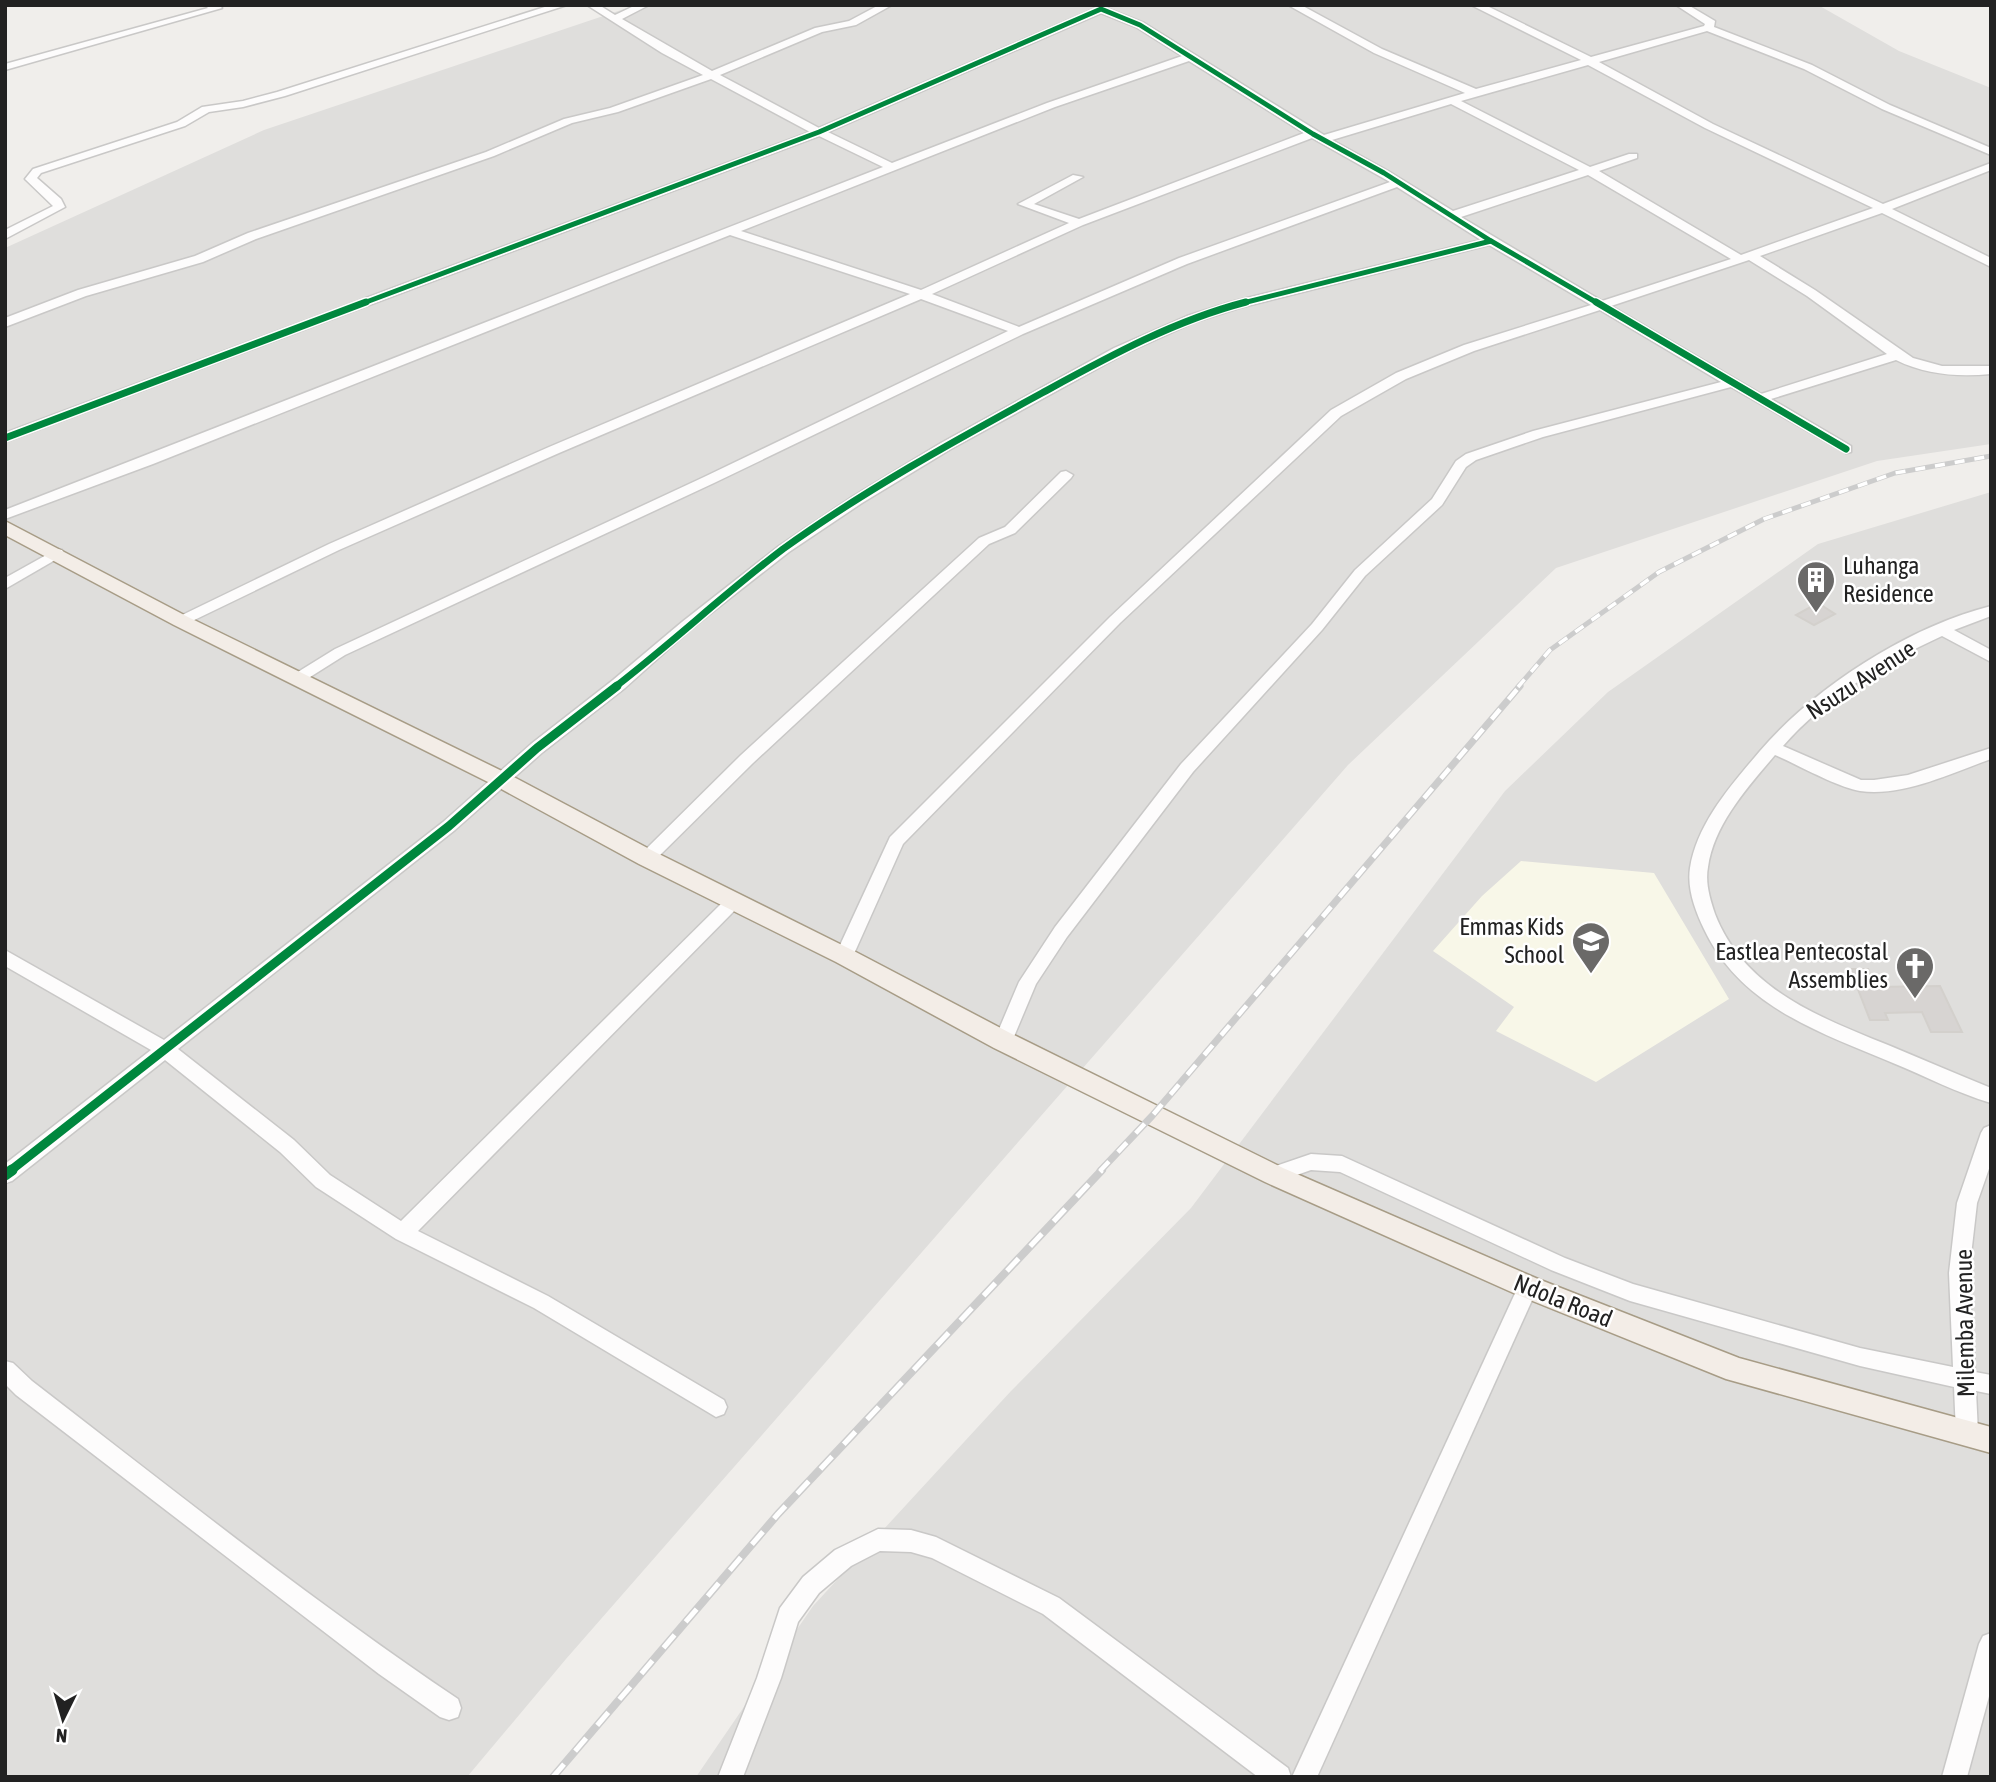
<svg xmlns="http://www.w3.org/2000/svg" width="1996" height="1782" font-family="'Asap Condensed',sans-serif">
<rect width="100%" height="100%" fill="#f0eeeb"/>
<!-- residential -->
<g fill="#dfdedc">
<path d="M636,5H1818L1899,51L1991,88V444L1877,461L1556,568L1348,765L566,1659L467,1777H5V248L264,130Z"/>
<path d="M1991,492V1777H696L813,1606L1011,1391L1191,1208L1505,791L1608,692L1818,544Z"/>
</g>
<!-- education -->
<path fill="#f8f7e8" d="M1521,861L1654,873L1729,999L1596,1082L1496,1031L1514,1007L1433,951L1482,896Z"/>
<!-- building -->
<g fill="#d7d4d2" stroke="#d3d0cc" stroke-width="2">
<path d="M1818,603L1835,614L1814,625L1796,615Z"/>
<path d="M1850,969H1868L1875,987L1940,986L1962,1032H1931L1922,1012L1885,1013L1888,1020H1870Z"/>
</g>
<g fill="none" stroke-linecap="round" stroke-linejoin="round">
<defs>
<g id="minor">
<path d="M205,5H219L222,8L5,70V64L208,8Z"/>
<path d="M551,5H567L285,96L243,107L209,112L185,126L41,173L37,178L61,199L65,207L5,239V230L53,206L25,179L33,169L177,122L202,107L243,101L277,92Z"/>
<path d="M587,5H599L615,15L636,5H649L622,19L712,71L815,28L849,21L879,5H892L856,25L822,32L720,75L819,128L1101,6L1144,23L1324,135L1465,93L1374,53L1288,5H1301L1382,49L1476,89L1581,60L1471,5H1485L1591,57L1704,26L1705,24L1676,5H1688L1715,21L1714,27L1812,65L1890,105L1991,148V155L1882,109L1804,69L1707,31L1599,62L1713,124L1883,204L1991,163V170L1892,209L1991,258V267L1882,213L1760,256L1815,290L1913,358L1942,366H1991V374C1958,377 1926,375 1896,360L1771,399L1851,446V452L1846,453L1731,387L1543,437L1476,460L1466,467L1442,505L1365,576L1322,630L1193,772L1067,937L1036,984L1010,1046H996L994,1041L1019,982L1055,927L1181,764L1312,624L1355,570L1432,499L1456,461L1466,454L1533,431L1721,382L1600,310L1474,351L1406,379L1341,416L1120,623L903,844L853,956L850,961H838L835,956L890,837L1110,617L1331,410L1396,373L1464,345L1591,305L1489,245L1239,308L1195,322L1124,354L951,449L862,503L789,552L692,628L625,688L543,752L455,830L178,1049L294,1140L330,1175L401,1221L728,897H740L743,901L740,905L418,1231L548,1296L724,1400L727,1407L724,1414L716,1417L534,1308L396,1239L316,1187L280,1152L165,1060L12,1181L5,1183V1164L151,1050L5,966V950L164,1040L443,822L531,744L613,680L682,622L779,546L852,497L941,443L1114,348L1187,316L1231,302L1481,240L1397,187L1187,264L1023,334L714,483L345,655L299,684L293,683L291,679L293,675L335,649L704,477L1008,331L921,299L559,453L339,550L186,624H176L173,621L176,618L329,544L549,447L910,294L730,235L153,464L5,519V510L883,167L819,136L5,442V433L810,132L711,79L618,112L572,123L494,156L256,239L203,262L86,296L5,327V318L78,290L195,256L248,233L486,152L564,119L610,108L703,75L662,53ZM1101,13L1136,27L1182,56L1047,103L892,163L828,132ZM1189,61L1304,133L1079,219L1034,204L1083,177L1073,175L1018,204L1069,223L921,290L741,231L1055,107ZM1588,65L1705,128L1873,208L1741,255L1599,171L1637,158V154H1629L1590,167L1461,101ZM1451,104L1579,170L1453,211L1388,171L1332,140ZM1312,138L1390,182L1179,258L1019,327L932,294L1083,225ZM1588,175L1731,259L1602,301L1461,217ZM1749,260L1807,296L1887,354L1761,394L1611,306Z"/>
<path d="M1066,471L1073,475L1071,478L1015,533L989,544L753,763L653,862H641L638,858L641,854L741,755L979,538L1005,527L1061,472Z"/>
<path d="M57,549L62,550L64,553L62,556L5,589V578Z"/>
<path d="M1991,606V616L1954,630L1991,650V662L1942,636C1883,663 1826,697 1783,746L1861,780H1874L1908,775L1991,748V759C1951,773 1904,797 1860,791C1837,787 1798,765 1775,755C1748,787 1714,824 1708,867C1705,883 1710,899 1715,914C1744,989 1819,1017 1888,1045C1922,1059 1956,1074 1991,1088V1103C1957,1093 1925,1076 1893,1063C1819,1032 1740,1006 1704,929C1695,910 1687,889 1690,868C1697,823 1732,784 1760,751C1815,687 1908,627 1991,606Z"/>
<path d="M1991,1125V1163L1977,1203L1969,1273L1975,1372L1991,1375V1394L1976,1391L1978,1433L1975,1440L1967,1443L1959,1440L1956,1433L1954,1387L1860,1366L1630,1301L1551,1270L1340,1172L1311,1170L1274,1183L1267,1181L1264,1175L1267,1169L1311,1154L1342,1156L1565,1258L1633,1284L1860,1348L1953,1367L1949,1273L1957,1203L1981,1133L1984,1128Z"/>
<path d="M1528,1278L1535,1281L1538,1287L1317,1777H1292L1518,1287L1521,1281Z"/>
<path d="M5,1361L13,1363L32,1381C172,1489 311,1600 458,1699L461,1708L458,1717L449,1720L440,1717L379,1674L16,1395L5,1384Z"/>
<path d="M878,1529L911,1530L936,1537L1059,1598L1288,1768L1291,1777H1258L1043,1614L932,1558L911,1552L880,1551L851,1566L819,1593L798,1622L781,1678L743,1777H718L757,1678L780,1608L803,1577L835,1550Z"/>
<path d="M1991,1633V1689L1967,1777H1942L1979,1644L1983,1636Z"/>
</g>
<path id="major" d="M5,521L188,617L510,775L655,852L852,950L1012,1034L1283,1168L1538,1279L1739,1358L1991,1427V1453L1726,1379L1518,1295L1265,1182L994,1048L836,962L639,864L494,785L174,625L5,535Z"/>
</defs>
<!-- minor casing -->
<use href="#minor" stroke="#c9c8c7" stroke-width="3"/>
<!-- major casing -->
<use href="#major" stroke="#a79c86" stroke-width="3"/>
<!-- minor -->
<use href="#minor" fill="#fdfcfc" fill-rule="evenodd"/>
<!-- major -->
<use href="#major" fill="#f3ede7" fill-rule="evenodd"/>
<defs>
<path id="rail-far2" d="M1518,687L1550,650L1659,572L1764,519L1895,473L1991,456"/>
<path id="rail-far1" d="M1100,1171L1152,1116L1520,686"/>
<path id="rail" d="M553,1777L778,1514L1102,1170"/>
</defs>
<!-- rail-far2 casing -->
<use href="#rail-far2" stroke="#ccc" stroke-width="5"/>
<!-- rail-far1 casing -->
<use href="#rail-far1" stroke="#ccc" stroke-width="7"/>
<!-- rail casing -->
<use href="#rail" stroke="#ccc" stroke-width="8"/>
<!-- rail-far2 -->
<use href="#rail-far2" stroke="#fff" stroke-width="3.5" stroke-dasharray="10" stroke-linecap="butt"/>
<!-- rail-far1 -->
<use href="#rail-far1" stroke="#fff" stroke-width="4.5" stroke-dasharray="13" stroke-linecap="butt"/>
<!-- rail -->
<use href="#rail" stroke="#fff" stroke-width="5" stroke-dasharray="17" stroke-linecap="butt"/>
<defs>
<g id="cycleway-far3">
<path d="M361,304L819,132L1101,9L1140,25L1313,134L1384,173L1491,241L1599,304"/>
<path d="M1239,304L1491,241"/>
</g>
<g id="cycleway-far2">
<path d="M1596,302L1846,449"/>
<path d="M5,438L366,302"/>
<path d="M615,687C672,643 725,593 783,549C865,490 954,441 1042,393C1108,357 1173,321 1246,302"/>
</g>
<path id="cycleway-far1" d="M10,1171L449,826L537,748L617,686"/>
<path id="cycleway" d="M5,1175L12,1170"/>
</defs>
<!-- cycleway-far3 casing -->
<use href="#cycleway-far3" stroke="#fff" stroke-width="8"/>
<!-- cycleway-far2 casing -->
<use href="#cycleway-far2" stroke="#fff" stroke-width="10"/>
<!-- cycleway-far1 casing -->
<use href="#cycleway-far1" stroke="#fff" stroke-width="13"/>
<!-- cycleway casing -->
<use href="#cycleway" stroke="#fff" stroke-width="16"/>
<!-- cycleway-far3 -->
<use href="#cycleway-far3" stroke="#00873e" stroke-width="5"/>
<!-- cycleway-far2 -->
<use href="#cycleway-far2" stroke="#00873e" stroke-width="7"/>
<!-- cycleway-far1 -->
<use href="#cycleway-far1" stroke="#00873e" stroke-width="9"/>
<!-- cycleway -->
<use href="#cycleway" stroke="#00873e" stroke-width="11"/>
</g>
<!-- icons -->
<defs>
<symbol id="building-pin" viewBox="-11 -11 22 30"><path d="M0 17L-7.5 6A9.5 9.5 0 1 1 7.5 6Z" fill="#6a6968" stroke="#fff"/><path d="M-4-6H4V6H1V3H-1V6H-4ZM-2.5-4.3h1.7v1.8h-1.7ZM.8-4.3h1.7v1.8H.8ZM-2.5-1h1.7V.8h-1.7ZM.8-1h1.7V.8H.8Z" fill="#fff"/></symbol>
<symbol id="school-pin" viewBox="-11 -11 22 30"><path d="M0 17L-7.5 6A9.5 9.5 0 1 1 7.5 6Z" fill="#6a6968" stroke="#fff"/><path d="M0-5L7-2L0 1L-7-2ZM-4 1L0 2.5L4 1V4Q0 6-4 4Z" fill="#fff"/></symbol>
<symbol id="church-pin" viewBox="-11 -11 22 30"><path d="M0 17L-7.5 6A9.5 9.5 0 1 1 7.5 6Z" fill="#6a6968" stroke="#fff"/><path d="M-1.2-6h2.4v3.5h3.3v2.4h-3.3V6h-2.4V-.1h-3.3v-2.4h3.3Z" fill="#fff"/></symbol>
</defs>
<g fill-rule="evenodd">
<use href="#building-pin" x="1794" y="558" width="44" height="60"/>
<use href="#school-pin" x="1569" y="919" width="44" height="60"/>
<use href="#church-pin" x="1893" y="944" width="44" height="60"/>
</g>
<g text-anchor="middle" stroke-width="5" stroke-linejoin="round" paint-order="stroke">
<!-- poi labels -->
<g font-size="24" fill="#222" stroke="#fff" text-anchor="end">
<text x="1843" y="574" text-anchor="start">Luhanga<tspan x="1843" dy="28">Residence</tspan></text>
<text x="1564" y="935">Emmas Kids<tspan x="1564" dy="28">School</tspan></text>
<text x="1888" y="960">Eastlea Pentecostal<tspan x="1888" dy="28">Assemblies</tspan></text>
</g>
<!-- street labels -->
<g font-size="24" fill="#222" stroke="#fff">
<text transform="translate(1861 680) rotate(-33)" y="8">Nsuzu Avenue</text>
<text transform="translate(1563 1301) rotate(22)" y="8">Ndola Road</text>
<text transform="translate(1965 1323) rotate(-91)" y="8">Milemba Avenue</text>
</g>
</g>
<!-- border -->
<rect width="1996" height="1782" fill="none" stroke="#222222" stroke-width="14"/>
<!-- north arrow -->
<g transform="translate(63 1719) rotate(185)" stroke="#ffffff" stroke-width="5" paint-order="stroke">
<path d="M0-5L12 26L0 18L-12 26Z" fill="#222222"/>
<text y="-10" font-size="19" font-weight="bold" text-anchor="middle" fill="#222222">N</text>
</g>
</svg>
